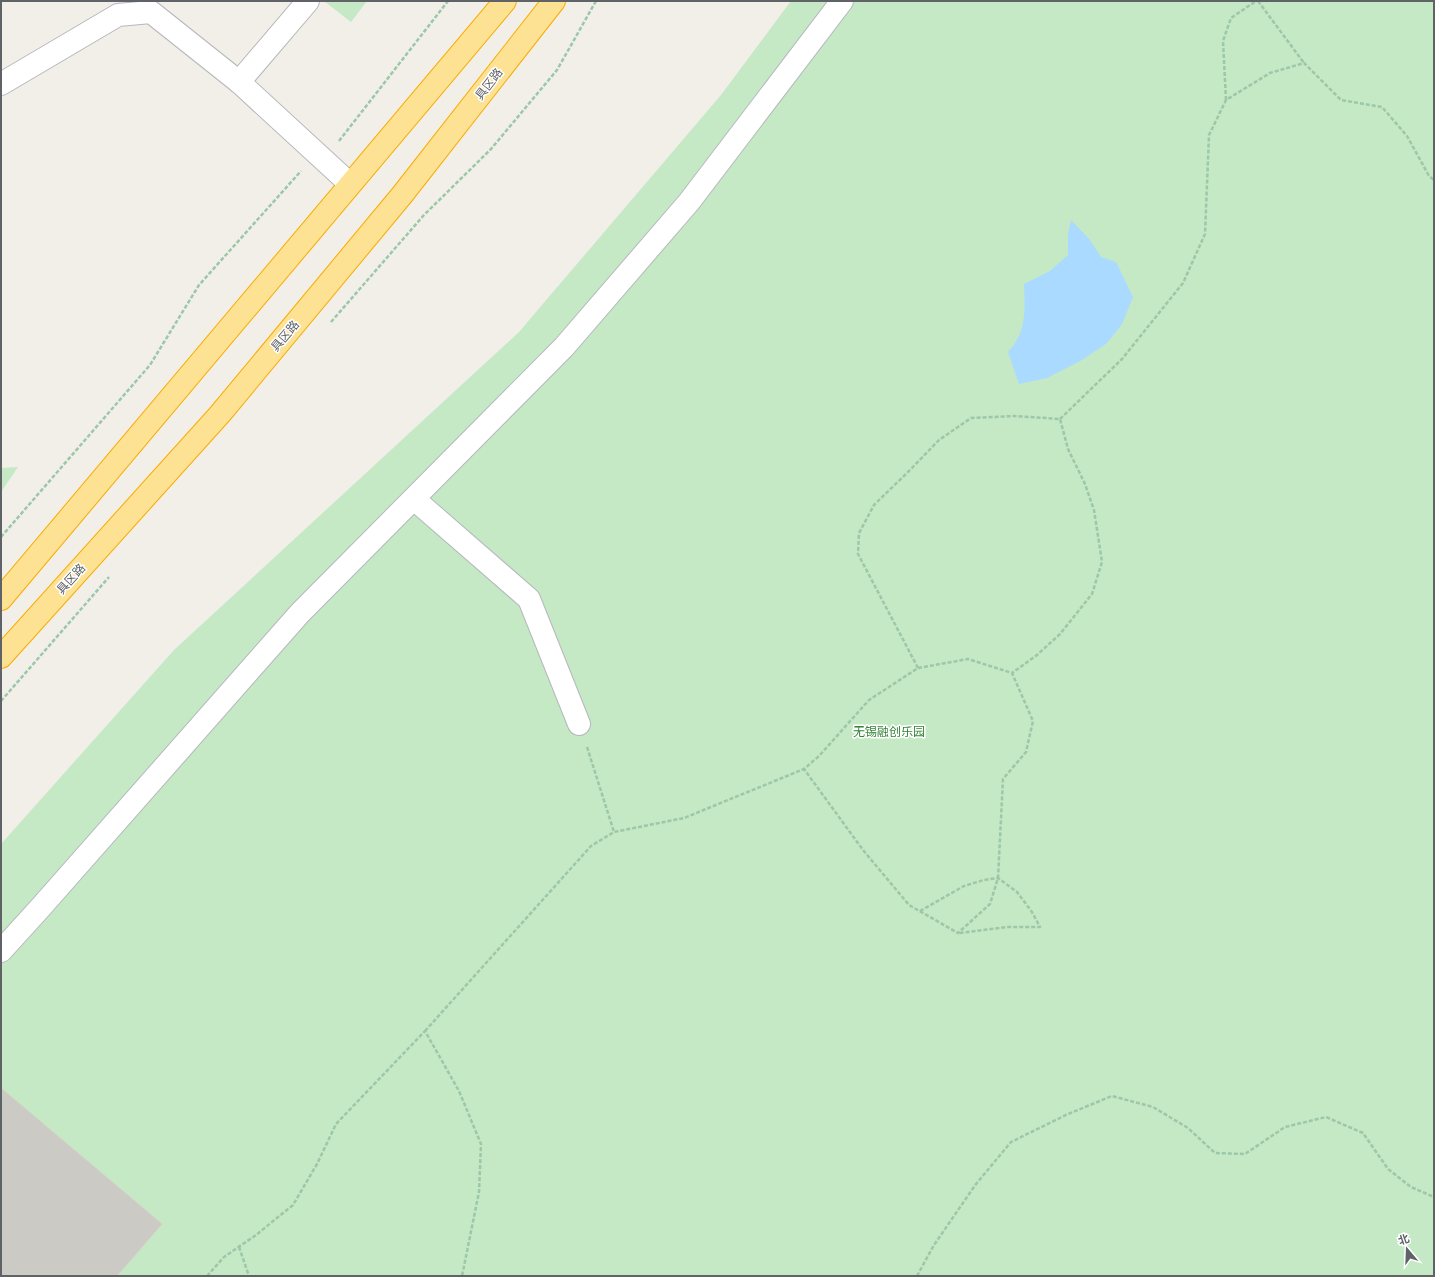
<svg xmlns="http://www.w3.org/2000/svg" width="1435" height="1277" font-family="Poppins,'Noto Sans SC',sans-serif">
<rect width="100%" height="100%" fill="#f1efe8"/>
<!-- green -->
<g fill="#c5e8c5">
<path d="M324,1H367L351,22Z"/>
<path d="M791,1H1434V1276H1V844L174,650L519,332L721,95Z"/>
<path d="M18,467L1,492V468Z"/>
</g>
<!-- water -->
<path fill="#aadaff" d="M1071,220L1090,240L1101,257L1116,262L1133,297L1122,324L1107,343L1082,360L1047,378L1019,384L1008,352C1027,332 1025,310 1024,284L1050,271L1068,255V234Z"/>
<!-- building -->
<path fill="#cccac5" stroke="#d6d1c6" d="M1,1088L162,1224L117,1276H1Z"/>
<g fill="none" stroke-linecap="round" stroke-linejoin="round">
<defs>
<g id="minor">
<path d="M239,82L308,1"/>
<path d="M1,84L118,15L151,12L239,82L350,184"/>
<path d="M414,499L529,599L579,724"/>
<path d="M1,951L41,907L300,613L564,347L689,202L842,1"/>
</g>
<g id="highway">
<path d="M1,599L505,1"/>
<path d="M1,657L220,414L402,195L554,1"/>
</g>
</defs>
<!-- minor casing -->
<use href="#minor" stroke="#b5b8bc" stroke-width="24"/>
<!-- highway casing -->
<use href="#highway" stroke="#f9ab00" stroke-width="24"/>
<!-- path -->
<g stroke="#9cc7a9" stroke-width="2.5" stroke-dasharray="4 2" stroke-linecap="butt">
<path d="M1258,1L1304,63"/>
<path d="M1226,100L1223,41L1231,18L1256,1"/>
<path d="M339,141L448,1"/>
<path d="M331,322L424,215L491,149L557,70L596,1"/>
<path d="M1060,419L1122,359L1183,283L1205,234L1209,135L1226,100L1270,73L1304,63L1341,100L1382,107L1407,136L1429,176L1434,180"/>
<path d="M1,537L150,365L199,285L301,171"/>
<path d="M918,668L858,554L859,533L874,505L909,471L939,440L971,418L1014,416L1060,419L1068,449L1085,484L1094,510L1102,562L1092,594L1060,634L1037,655L1012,673"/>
<path d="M1,701L109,577"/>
<path d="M587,747L614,832"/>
<path d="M920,911L964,886L984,880L998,878L1017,892L1032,912L1040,927H1007L959,933"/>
<path d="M425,1031L591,846L614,832L684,818L804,769L819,756L869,700L918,668L968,659L1012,673L1033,721L1026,752L1003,779L998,878L990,904L958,933L909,905L863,850L804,769"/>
<path d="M239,1247L249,1276"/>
<path d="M207,1276L224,1257L256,1235L293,1205L317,1164L336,1124L425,1031L459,1091L481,1144L479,1192L462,1276"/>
<path d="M917,1276L934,1245L976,1184L1011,1142L1068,1114L1112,1096L1153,1107L1188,1128L1215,1153L1245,1154L1285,1127L1326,1117L1363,1133L1388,1169L1411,1187L1434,1197"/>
</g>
<!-- minor -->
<use href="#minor" stroke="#fff" stroke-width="22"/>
<!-- highway -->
<use href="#highway" stroke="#fde293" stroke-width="22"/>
</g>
<g text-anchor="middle" stroke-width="3" stroke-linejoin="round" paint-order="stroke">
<!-- street labels -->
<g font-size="12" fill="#5f6368" stroke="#fff">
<text transform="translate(489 84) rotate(-52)" y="4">具区路</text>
<text transform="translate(285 336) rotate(-50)" y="4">具区路</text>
<text transform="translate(71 579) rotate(-48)" y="4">具区路</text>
</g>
<!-- park labels -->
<g font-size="12" fill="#348238" stroke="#fff">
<text x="889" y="736">无锡融创乐园</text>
</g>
</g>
<!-- border -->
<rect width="1435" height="1277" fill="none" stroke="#5f6368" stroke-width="4"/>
<!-- north arrow -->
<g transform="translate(1407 1249) rotate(341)" stroke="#ffffff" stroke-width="3" paint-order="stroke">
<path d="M0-3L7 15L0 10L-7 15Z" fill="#5f6368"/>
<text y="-6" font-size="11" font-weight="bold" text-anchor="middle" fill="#5f6368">北</text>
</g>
</svg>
